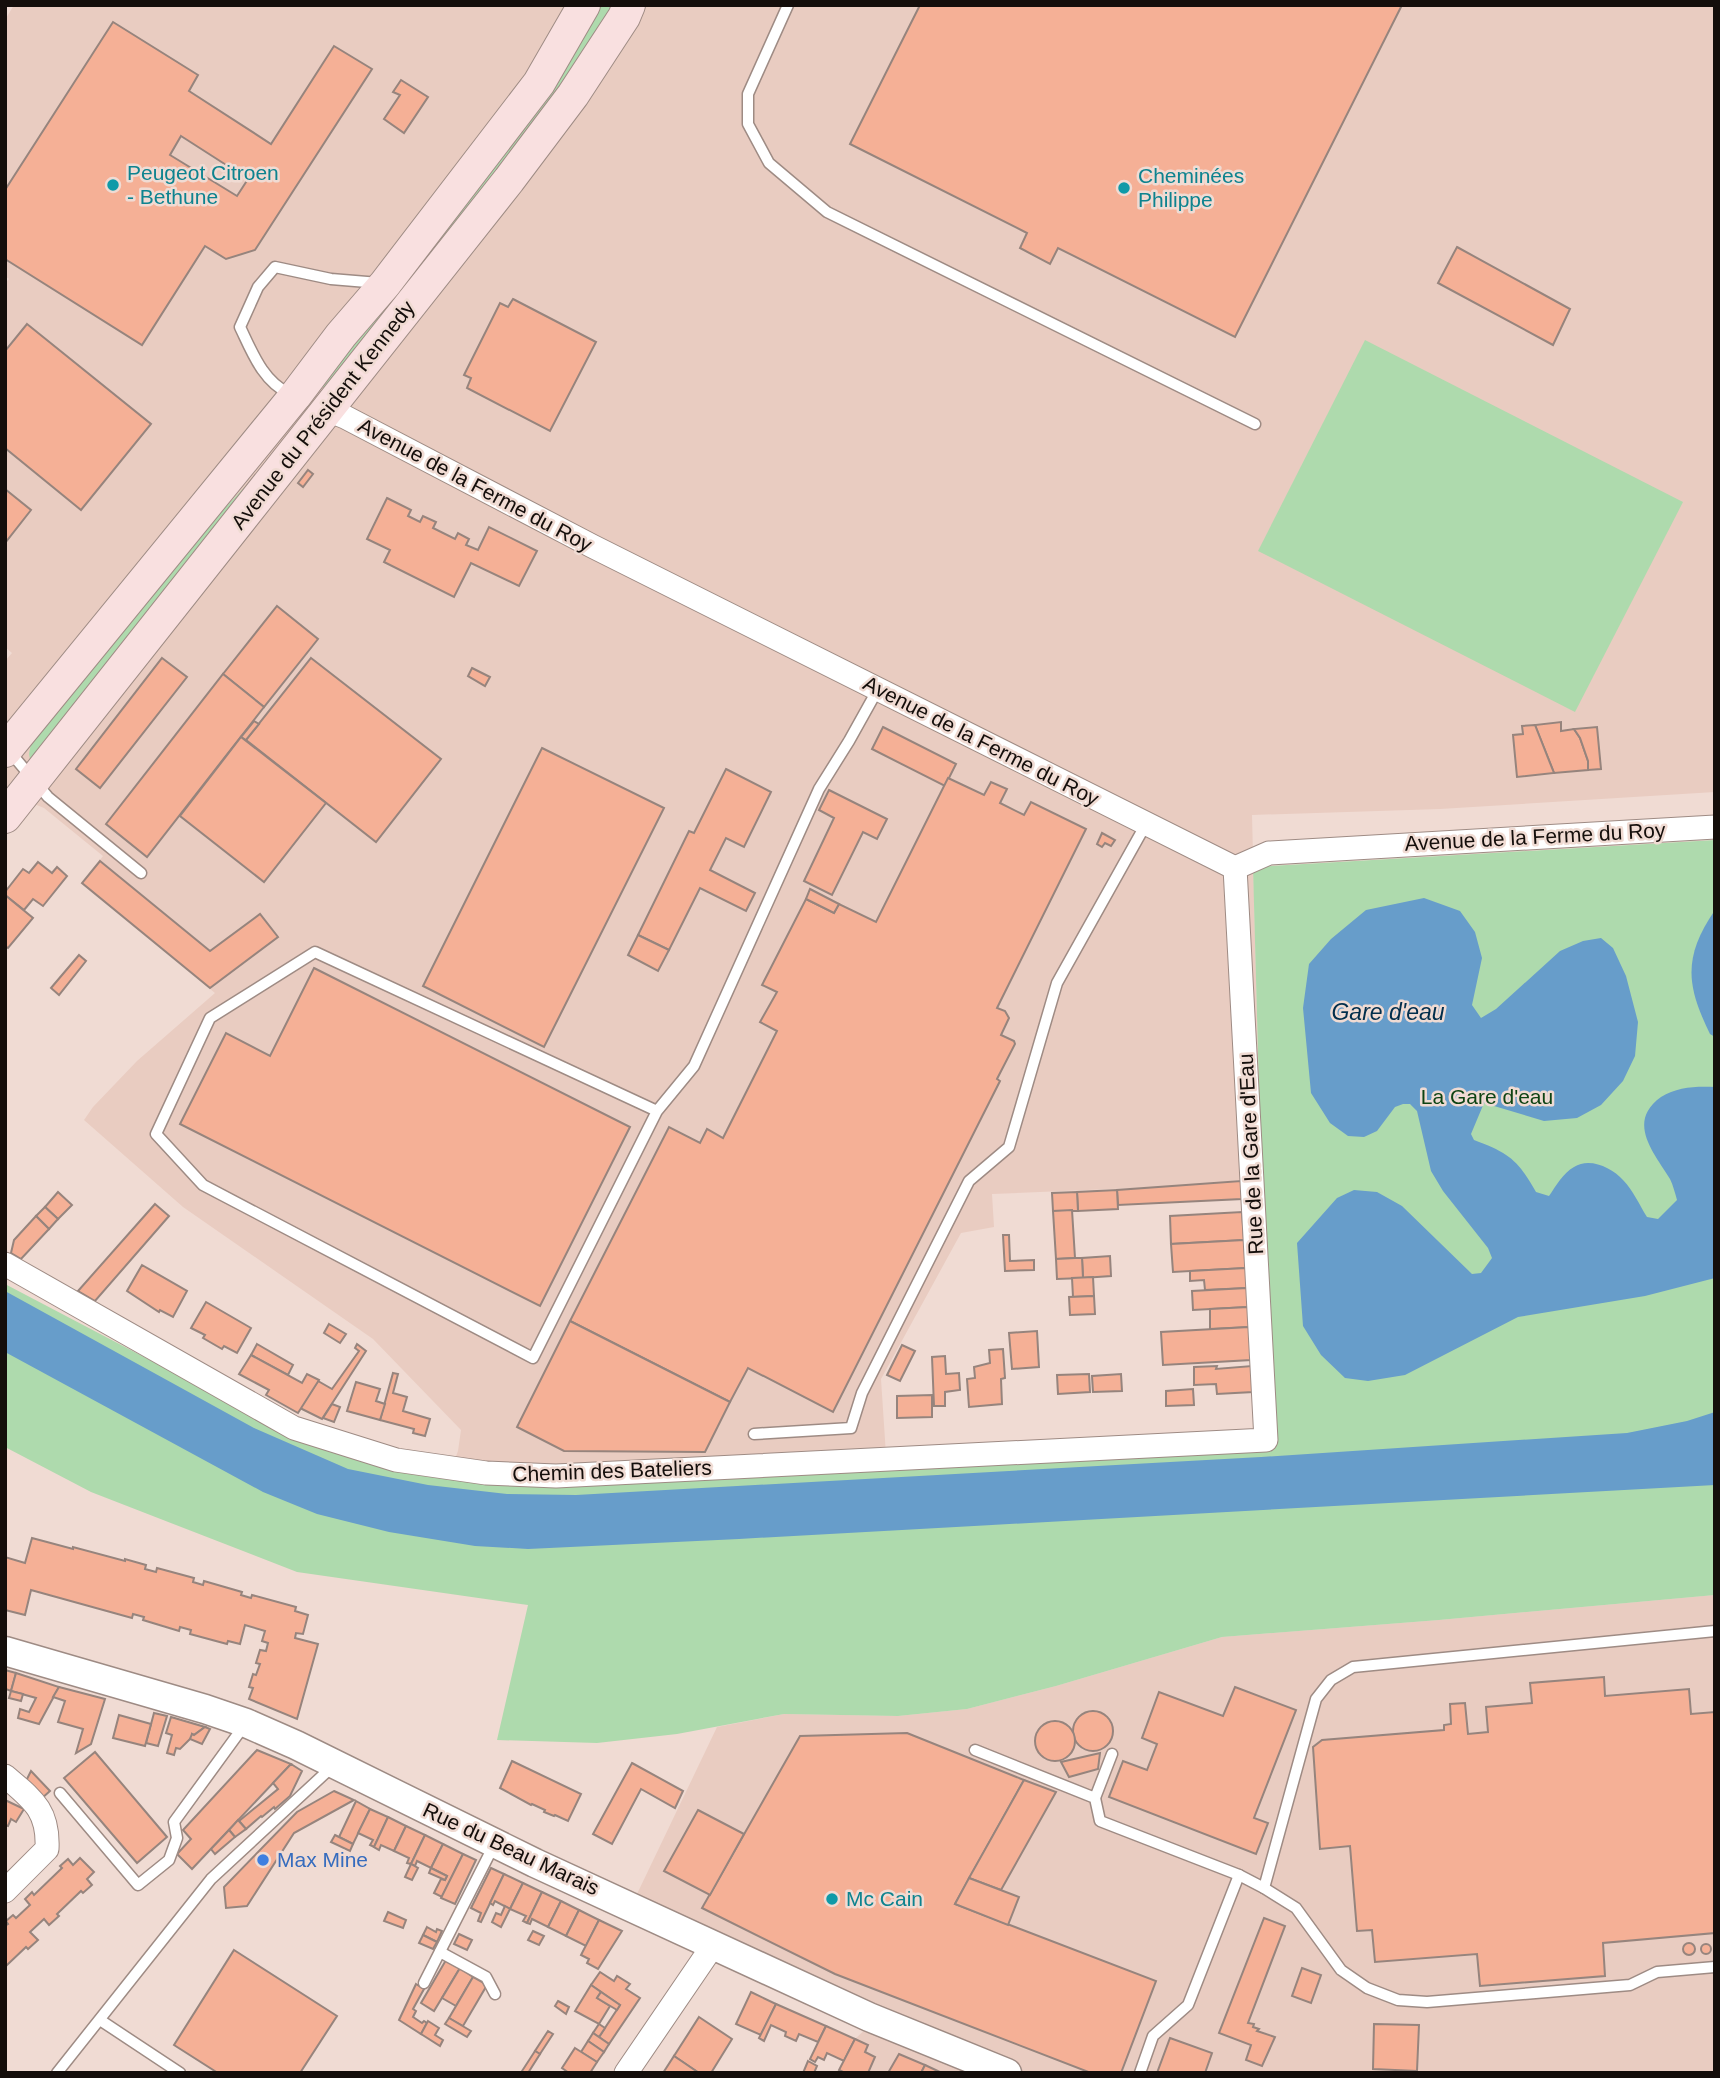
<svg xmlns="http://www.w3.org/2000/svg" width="1720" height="2078" font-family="Arial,sans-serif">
<rect width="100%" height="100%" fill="#f0dbd3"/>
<!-- built -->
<g fill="#e9ccc1">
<path d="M14,5H1715V792L1440,809L1252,815L1261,1178L1182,1186L992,1194L994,1227L961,1233L881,1379L887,1470L653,1483H522L449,1475L458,1451L461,1430L373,1339L183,1207L84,1120L93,1107L137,1061L215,993L82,883L103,856L44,808L5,792V661L12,653L5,647V283L9,279L5,276V20Z"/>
<path d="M1715,1595V2073H838L855,2039L886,2010L816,1980L637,1894L717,1727L784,1714L898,1716L967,1709L1056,1686L1222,1637L1439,1620Z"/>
</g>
<!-- green -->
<g fill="#aedaad">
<path d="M598,5H613L560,89L326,389L318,384Z"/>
<path d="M1365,340L1683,502L1575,712L1258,551Z"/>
<path d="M292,436L31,765L29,754L32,738L144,595Z"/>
<path d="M1715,840V1595L1439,1620L1222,1637L1056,1686L967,1709L898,1716L784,1714L677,1734L597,1743L497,1740L528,1605L297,1572L91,1492L5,1447V1284L266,1421L522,1483H653L1272,1448L1261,1165L1253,867Z"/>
</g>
<!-- water -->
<g fill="#679dca">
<path d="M1424,898L1460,911L1475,932L1482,958L1472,1005L1481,1018L1496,1009L1560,951L1583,941L1601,938L1613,948L1626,976L1638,1022L1635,1056L1623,1081L1601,1105L1577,1118L1544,1121L1484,1103L1471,1134L1474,1140C1509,1153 1518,1160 1536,1192L1549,1196C1556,1186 1563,1173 1574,1167C1590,1157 1612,1168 1623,1180C1633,1190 1640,1206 1647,1217L1658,1219L1677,1200C1675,1193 1673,1185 1670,1179C1654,1153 1626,1122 1661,1097C1677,1087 1696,1086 1715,1087V1278L1645,1296L1518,1317L1405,1375L1368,1381L1345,1378L1321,1355L1303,1326L1297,1243L1337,1198L1354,1190L1377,1192L1402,1206L1472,1274L1481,1273L1492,1258L1488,1248L1443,1191L1431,1171L1417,1111L1410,1104H1403L1395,1107L1377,1131L1364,1137L1348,1136L1330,1123L1311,1093L1303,1008L1309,964L1331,939L1366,910Z"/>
<path d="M1715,910V1037L1710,1034C1686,985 1683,957 1715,910Z"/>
<path d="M5,1291L254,1428L348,1469L428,1485L507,1494L576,1495L1261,1457L1627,1433L1687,1421L1715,1412V1485L739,1539L528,1549L475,1546L389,1532L317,1514L263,1492L5,1352Z"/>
</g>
<!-- building -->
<g fill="#f5b096" stroke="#96847d" stroke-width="2" fill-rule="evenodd">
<path d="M920,5H1402L1235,337L1058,248L1050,264L1020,248L1027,233L850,144Z"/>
<path d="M113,22L198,75L189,91L271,144L334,46L372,69L255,250L226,259L205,246L142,345L5,259V190ZM181,136L248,179L237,196L170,155Z"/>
<path d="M401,80L428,97L404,133L384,119L400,95L393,92Z"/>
<path d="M1457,247L1570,309L1553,345L1438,283Z"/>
<path d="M513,299L596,342L550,431L467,388L471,378L464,375L500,303L508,307Z"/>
<path d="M27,324L151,424L81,510L5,448V351Z"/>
<path d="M308,470L313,474L303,487L298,483Z"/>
<path d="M5,489L31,510L5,543Z"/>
<path d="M387,498L411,510L408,516L420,522L423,516L436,522L433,528L455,539L458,533L469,539L466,545L478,550L489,527L537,551L519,586L471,563L454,597L384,562L390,550L367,539Z"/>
<path d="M277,606L318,639L264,707L223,674Z"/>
<path d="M162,658L187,677L100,788L76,769Z"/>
<path d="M311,658L441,759L376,842L246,740Z"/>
<path d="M472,668L490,677L485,686L468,676Z"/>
<path d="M223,674L264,707L147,857L106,824Z"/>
<path d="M254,721L259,724L246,740L241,737Z"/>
<path d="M1561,722V731L1574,729L1580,738L1588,761V770L1554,773L1535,725Z"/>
<path d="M1535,725L1554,773L1517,777L1513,735L1523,734L1522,726Z"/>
<path d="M883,727L956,764L945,786L872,749Z"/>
<path d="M1597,727L1601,769L1588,770V761L1580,738L1574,729Z"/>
<path d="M241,737L326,803L264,882L180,816Z"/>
<path d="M542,748L664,808L544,1047L423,986Z"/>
<path d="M726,769L771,792L744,847L726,838L710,870L755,893L746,911L700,888L669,950L638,935L689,831L694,833Z"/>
<path d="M948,778L984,795L991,782L1007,789L1000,803L1024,815L1031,802L1086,829L997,1008L1005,1011L1009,1018L1001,1035L1014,1041L1015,1044L997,1079L1000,1081L833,1412L748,1368L730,1402L570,1321L669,1127L700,1143L707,1129L723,1138L777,1031L760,1022L777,992L762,985L806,899L834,913L839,904L876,922Z"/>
<path d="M829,790L887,819L877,839L863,832L832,895L804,881L834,818L819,810Z"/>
<path d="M1102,833L1115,840L1111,846L1105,843L1102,847L1097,844Z"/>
<path d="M100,861L210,951L260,914L278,937L210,988L82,883Z"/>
<path d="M38,862L52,873L57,867L67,876L43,906L33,899L24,910L5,895V892L23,869L29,873Z"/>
<path d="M810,889L839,904L834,913L806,899Z"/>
<path d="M5,895L33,918L8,948L5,946Z"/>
<path d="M638,935L669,950L658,971L628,955Z"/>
<path d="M79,955L86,961L59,995L51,988Z"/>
<path d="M314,968L630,1127L540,1306L180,1124L226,1033L270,1056Z"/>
<path d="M1241,1181L1242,1199L1118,1205L1117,1190Z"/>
<path d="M1117,1190L1118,1209L1078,1211L1077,1192Z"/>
<path d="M58,1192L72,1205L58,1219L45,1207Z"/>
<path d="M1077,1192L1078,1211H1053L1052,1193Z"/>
<path d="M155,1204L169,1216L95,1301L78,1291Z"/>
<path d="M45,1207L58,1219L49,1229L36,1216Z"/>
<path d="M1072,1210L1075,1258L1056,1259L1053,1211Z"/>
<path d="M1242,1212L1244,1240L1171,1244L1170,1216Z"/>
<path d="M36,1216L49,1229L21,1259L11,1253L14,1240Z"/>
<path d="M1003,1235H1009L1010,1261L1034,1260V1270L1005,1271Z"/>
<path d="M1244,1240L1246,1268L1173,1272L1171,1244Z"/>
<path d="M1110,1256L1111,1276L1083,1278L1082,1258Z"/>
<path d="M1075,1258H1082L1083,1278L1057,1279L1056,1259Z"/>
<path d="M142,1265L187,1291L173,1317L160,1310L159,1312L127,1291Z"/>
<path d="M1246,1268L1247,1288L1205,1290L1204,1280L1190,1281V1271Z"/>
<path d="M1093,1277L1094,1296L1073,1297L1072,1278Z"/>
<path d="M1247,1288L1248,1307L1193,1310L1192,1291Z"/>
<path d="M1094,1296L1095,1314L1070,1315L1069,1297Z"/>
<path d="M206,1302L251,1328L237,1353L224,1346L222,1349L203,1338L205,1335L191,1328Z"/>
<path d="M1248,1307L1249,1327L1210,1329V1309Z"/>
<path d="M570,1321L730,1402L705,1452L564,1451L517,1427Z"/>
<path d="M329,1324L346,1334L340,1343L324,1333Z"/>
<path d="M1249,1327L1251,1360L1163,1365L1161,1332Z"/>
<path d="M1037,1331L1039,1367L1012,1369L1009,1333Z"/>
<path d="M257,1344L293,1365L288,1375L251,1355Z"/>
<path d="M357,1344L366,1351L322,1419L300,1408L318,1381L332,1389L359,1351L355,1348Z"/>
<path d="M902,1345L915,1351L900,1381L887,1375Z"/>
<path d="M1003,1349L1005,1378L1001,1379L1002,1404L969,1407L967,1379L975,1378L974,1367L990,1363L989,1350Z"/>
<path d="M251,1355L302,1383L307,1374L319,1380L298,1413L266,1395L269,1390L239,1374Z"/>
<path d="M945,1356L946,1374L959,1373L960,1390L945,1392V1406H934L932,1357Z"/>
<path d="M1217,1366L1216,1369L1252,1366L1253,1392L1217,1394L1216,1384L1194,1385V1367Z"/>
<path d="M393,1373L398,1374L393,1393L407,1397L403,1411L430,1419L425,1436L413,1433L414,1429L380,1420Z"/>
<path d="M1089,1374L1090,1392L1058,1394L1057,1375Z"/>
<path d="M1121,1374L1122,1391L1093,1392L1092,1376Z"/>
<path d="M356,1382L380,1389L376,1401L385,1404L380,1420L347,1411Z"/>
<path d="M1193,1389L1194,1405L1166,1406V1391Z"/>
<path d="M932,1395V1417L897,1418V1396Z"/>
<path d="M332,1404L340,1407L334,1422L323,1418Z"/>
<path d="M32,1538L73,1549V1547L125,1561V1559L146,1565L145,1569L156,1572L157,1568L194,1578L193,1582L203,1585L204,1581L242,1592L241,1595L251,1598L252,1595L296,1607L295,1611L308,1615L303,1634L296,1633L295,1638L318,1644L297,1719L249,1699L253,1688L249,1687L253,1674L256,1675L260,1664L256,1663L260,1650L266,1651L268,1643L262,1641L265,1631L245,1625L240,1644L228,1641L227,1644L190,1634L191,1630L180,1627L179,1631L143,1620L144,1617L133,1614L132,1618L31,1590L25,1615L5,1610V1557L25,1563Z"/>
<path d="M5,1670L16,1673L11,1691L6,1689L5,1692Z"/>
<path d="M16,1673L59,1687L39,1724L18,1718L20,1709L29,1712L36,1698L11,1691Z"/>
<path d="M1604,1677L1605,1696L1689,1689L1691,1714L1715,1712V1933L1603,1943L1605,1976L1480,1986L1477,1954L1375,1962L1372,1930L1357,1931L1350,1846L1320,1849L1313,1747L1322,1740L1444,1730V1725L1451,1724L1450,1704L1465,1703L1468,1734L1488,1732L1486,1707L1532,1703L1530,1683Z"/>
<path d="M59,1687L105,1699L91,1744L76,1753L83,1729L58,1722L65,1701L53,1697Z"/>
<path d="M1235,1687L1296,1710L1254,1818L1268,1823L1256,1854L1109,1797L1123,1761L1147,1770L1157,1744L1142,1738L1159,1692L1223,1716Z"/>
<path d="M11,1691L23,1694L21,1701L9,1698Z"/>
<circle cx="1093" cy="1731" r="20"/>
<path d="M154,1713L167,1716L158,1746L146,1743Z"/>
<path d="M119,1715L151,1724L145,1746L113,1738Z"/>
<path d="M171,1717L205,1727L194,1735L192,1734V1737L180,1749L176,1748L174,1755L167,1753L172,1735L166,1733Z"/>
<circle cx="1055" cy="1741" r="20"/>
<path d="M205,1727L210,1729L202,1744L190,1739L192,1734L194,1735Z"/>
<path d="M907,1733L1024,1780L955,1904L1156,1981L1121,2073H1091L835,1974L702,1908L800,1736Z"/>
<path d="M257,1750L291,1764L192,1869L177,1854L191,1839L183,1830Z"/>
<path d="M95,1752L167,1837L137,1863L64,1778Z"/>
<path d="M1100,1753L1098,1769L1069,1777L1061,1762Z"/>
<path d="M512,1761L581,1794L568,1821L555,1815L554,1816L544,1812L545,1810L532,1804L531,1805L500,1788Z"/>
<path d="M632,1763L683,1791L675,1808L641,1789L612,1844L593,1834Z"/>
<path d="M291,1764L302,1771L290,1796L275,1809L274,1807L262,1817L261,1816L246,1829L239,1821L278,1789L273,1783Z"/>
<path d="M31,1771L50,1791L41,1799L26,1781Z"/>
<path d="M1024,1780L1056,1792L1001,1890L969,1878Z"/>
<path d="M334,1791L354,1800L294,1833L247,1906L226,1908L224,1887L297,1812Z"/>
<path d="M5,1800L24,1809L16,1822L11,1819L8,1826L5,1825Z"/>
<path d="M356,1801L370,1809L353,1844L339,1837Z"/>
<path d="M370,1809L388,1817L374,1847L370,1845L373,1840L358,1833Z"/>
<path d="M698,1810L744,1834L710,1895L664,1871Z"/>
<path d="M388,1817L406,1826L394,1851L381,1845L379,1850L374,1847Z"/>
<path d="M238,1820L246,1829L235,1837L229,1830Z"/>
<path d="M406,1826L425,1835L411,1864L407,1863L409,1858L394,1851Z"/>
<path d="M229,1830L235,1837L215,1854L211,1849Z"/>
<path d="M335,1835L353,1844L350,1851L331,1842Z"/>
<path d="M425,1835L443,1844L431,1868L417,1861L415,1866L411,1864Z"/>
<path d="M443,1844L463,1854L442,1897L434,1893L441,1879L445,1880L447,1876L431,1868Z"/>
<path d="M463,1854L476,1860L455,1904L441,1898Z"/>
<path d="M80,1858L94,1872L87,1879L92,1885L83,1893L81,1891L57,1914L59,1916L49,1925L44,1919L30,1932L38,1940L28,1949L26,1947L5,1967V1926L8,1924L6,1921L13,1915L16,1918L30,1905L25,1899L32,1892L34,1895L62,1868L60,1866L68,1859L73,1865Z"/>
<path d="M411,1864L418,1868L412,1880L405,1877Z"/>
<path d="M431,1868L447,1876L445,1880L429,1873Z"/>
<path d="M491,1868L504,1874L481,1922L478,1921L481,1913L471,1908Z"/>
<path d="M504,1874L523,1883L510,1909L495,1901L493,1905L490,1903Z"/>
<path d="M969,1878L1019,1897L1008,1925L955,1904Z"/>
<path d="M523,1883L542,1892L527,1923L523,1921L526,1916L510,1909Z"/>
<path d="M542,1892L561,1901L548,1927L532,1919L530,1924L527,1923Z"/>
<path d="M561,1901L579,1910L566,1936L548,1927Z"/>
<path d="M505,1906L510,1909L501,1927L492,1922L496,1913L501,1915Z"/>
<path d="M579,1910L599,1920L586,1946L566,1936Z"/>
<path d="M388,1912L406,1920L403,1928L384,1921Z"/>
<path d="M1264,1918L1285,1926L1248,2023L1254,2024L1253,2027L1259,2029L1257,2031L1275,2037L1262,2066L1246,2060L1251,2045L1219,2033Z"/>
<path d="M599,1920L622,1931L598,1969L587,1963L589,1959L581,1955Z"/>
<path d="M427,1927L436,1932L437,1929L442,1931L437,1942L423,1935Z"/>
<path d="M533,1931L544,1936L539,1945L528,1940Z"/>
<path d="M459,1934L472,1940L467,1950L454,1944Z"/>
<path d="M423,1935L437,1942L433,1949L419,1943Z"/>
<circle cx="1689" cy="1949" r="6"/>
<circle cx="1706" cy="1949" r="5"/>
<path d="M234,1950L337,2016L300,2073H218L174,2045Z"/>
<path d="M446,1960L460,1968L434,2011L421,2003Z"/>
<path d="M460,1968L473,1977L456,2006L442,1998Z"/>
<path d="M1302,1968L1321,1975L1311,2003L1292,1996Z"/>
<path d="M600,1972L614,1981L617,1976L630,1984L626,1989L640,1998L609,2044L599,2037L620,2005L591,1985Z"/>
<path d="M473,1977L487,1985L463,2026L449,2018Z"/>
<path d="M416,1984L424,1989L413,2009L416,2011L413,2017L422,2023L424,2021L427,2023L421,2034L399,2020Z"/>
<path d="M591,1985L601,1992L597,1998L610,2006L599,2024L575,2011Z"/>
<path d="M601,1992L620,2005L617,2010L597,1998Z"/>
<path d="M751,1992L776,2004L761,2035L736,2024Z"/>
<path d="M558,2001L569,2007L566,2014L555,2006Z"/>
<path d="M776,2004L826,2026L818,2042L799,2034L796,2041L785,2036L786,2032L771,2025L764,2041L759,2038Z"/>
<path d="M699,2017L732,2039L711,2073H699L674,2056Z"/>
<path d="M449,2018L471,2031L467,2037L445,2024Z"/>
<path d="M428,2021L439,2028L435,2035L443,2040L440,2046L421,2034Z"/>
<path d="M599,2024L605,2028L599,2037L593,2033Z"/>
<path d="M1374,2024L1419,2025L1417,2071L1373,2069Z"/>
<path d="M826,2026L855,2039L844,2061L827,2053L824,2060L818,2057L815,2062L810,2059Z"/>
<path d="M548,2031L553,2034L540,2054L535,2051Z"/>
<path d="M593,2033L609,2044L604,2052L588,2041Z"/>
<path d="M1170,2038L1212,2053L1205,2073H1157Z"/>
<path d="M855,2039L868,2045L865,2052L875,2057L868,2073H845L839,2070Z"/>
<path d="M588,2041L604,2052L597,2062L581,2052Z"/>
<path d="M575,2048L597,2062L590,2073H569L562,2068Z"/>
<path d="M535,2051L540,2054L528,2073H524L522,2071Z"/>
<path d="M899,2054L925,2065L921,2073H888Z"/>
<path d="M674,2056L699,2073H663Z"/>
<path d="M808,2061L817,2066L814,2073H803Z"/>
<path d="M925,2065L942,2073H921Z"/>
</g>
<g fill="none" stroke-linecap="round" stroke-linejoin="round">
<defs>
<g id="service">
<path d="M788,5L748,94V124L769,163L827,212L1255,424"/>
<path d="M290,394C263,382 252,352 240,327L258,287L275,267L331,279L379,283"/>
<path d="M10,752L48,797L141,873"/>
<path d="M657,1111L315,952L210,1018L156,1134L203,1185L533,1358L657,1111L694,1066L819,789L849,741L878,689"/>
<path d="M754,1434L851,1428L862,1393L969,1181L1009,1147L1057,983L1146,824"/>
<path d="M975,1750L1095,1798L1100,1821L1239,1875L1264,1888L1296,1908L1341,1970L1367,1988L1398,2000L1427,2002L1630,1985L1657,1972L1715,1967"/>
<path d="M60,1793L138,1885L169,1860L177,1838L174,1822L246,1723"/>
<path d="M1095,1798L1112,1754"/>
<path d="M1264,1888L1316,1699L1331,1680L1353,1667L1715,1631"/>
<path d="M440,1952L486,1977L495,1994"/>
<path d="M424,1983L494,1845"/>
<path d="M100,2020L180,2073"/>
<path d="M57,2073L211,1879L333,1766"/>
<path d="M1140,2073L1153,2036L1188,2005L1239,1875"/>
</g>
<g id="minor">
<path d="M328,410L345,417L592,546L1235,868"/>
<path d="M1235,868L1269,853L1715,827"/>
<path d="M5,1264L294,1428L396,1460L486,1473L556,1476L1266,1440L1235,868"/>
<path d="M5,1776C32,1799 49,1810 47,1849L5,1891"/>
<path d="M626,2073L714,1944"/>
</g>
<path id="tertiary" d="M5,1651L205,1709L246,1723L296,1745L535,1863L869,2017L1007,2073"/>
<g id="secondary">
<path d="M5,751L295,396L341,335L385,284L539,83L584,5"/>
<path d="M5,817L509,180L573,95L624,17L629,5"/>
</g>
</defs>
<!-- service casing -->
<use href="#service" stroke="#9e8b84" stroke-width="13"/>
<!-- minor casing -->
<use href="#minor" stroke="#9e8b84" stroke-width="25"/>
<!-- tertiary casing -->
<use href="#tertiary" stroke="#9e8b84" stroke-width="31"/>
<!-- secondary casing -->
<use href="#secondary" stroke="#9e8b84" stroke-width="34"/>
<!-- service -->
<use href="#service" stroke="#fff" stroke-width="10"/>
<!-- minor -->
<use href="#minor" stroke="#fff" stroke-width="23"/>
<!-- tertiary -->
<use href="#tertiary" stroke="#fff" stroke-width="28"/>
<!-- secondary -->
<use href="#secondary" stroke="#f9e0e0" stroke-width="32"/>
</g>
<!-- markers -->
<g fill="#0f9aa8" stroke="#f0dbd3" stroke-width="2.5">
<circle cx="113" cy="185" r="7"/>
<circle cx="1124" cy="188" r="7"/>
<circle cx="832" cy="1899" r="7"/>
</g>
<circle fill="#3f7fe0" stroke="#f0dbd3" stroke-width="2.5" cx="263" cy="1860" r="7"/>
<g text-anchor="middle" stroke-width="5" stroke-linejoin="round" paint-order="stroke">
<!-- culture labels -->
<g font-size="21" fill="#0d838f" stroke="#f0dbd3" text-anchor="start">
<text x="127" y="180">Peugeot Citroen<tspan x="127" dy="24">- Bethune</tspan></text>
<text x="1138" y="183">Cheminées<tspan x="1138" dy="24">Philippe</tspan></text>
<text x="846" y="1906">Mc Cain</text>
</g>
<!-- street labels -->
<g font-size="21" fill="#140e0b" stroke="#f0dbd3">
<text transform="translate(323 415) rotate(-52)" y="7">Avenue du Président Kennedy</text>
<text transform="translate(475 485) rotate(28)" y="7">Avenue de la Ferme du Roy</text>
<text transform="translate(981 741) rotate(27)" y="7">Avenue de la Ferme du Roy</text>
<text transform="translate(1535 837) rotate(-3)" y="7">Avenue de la Ferme du Roy</text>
<text transform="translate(1251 1154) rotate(-93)" y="7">Rue de la Gare d'Eau</text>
<text transform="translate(612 1471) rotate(-2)" y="7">Chemin des Bateliers</text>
<text transform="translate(511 1849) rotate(25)" y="7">Rue du Beau Marais</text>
</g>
<!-- park labels -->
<g font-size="21" fill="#0d4313" stroke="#f0dbd3">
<text x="1487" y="1104">La Gare d'eau</text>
</g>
<!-- shop labels -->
<g font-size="21" fill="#366cbe" stroke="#f0dbd3" text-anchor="start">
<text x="277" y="1867">Max Mine</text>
</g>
<!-- water labels -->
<g font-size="23" font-style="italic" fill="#012e4c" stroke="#f0dbd3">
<text x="1388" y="1020">Gare d'eau</text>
</g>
</g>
<!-- border -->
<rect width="1720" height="2078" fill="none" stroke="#140e0b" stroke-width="14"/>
</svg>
